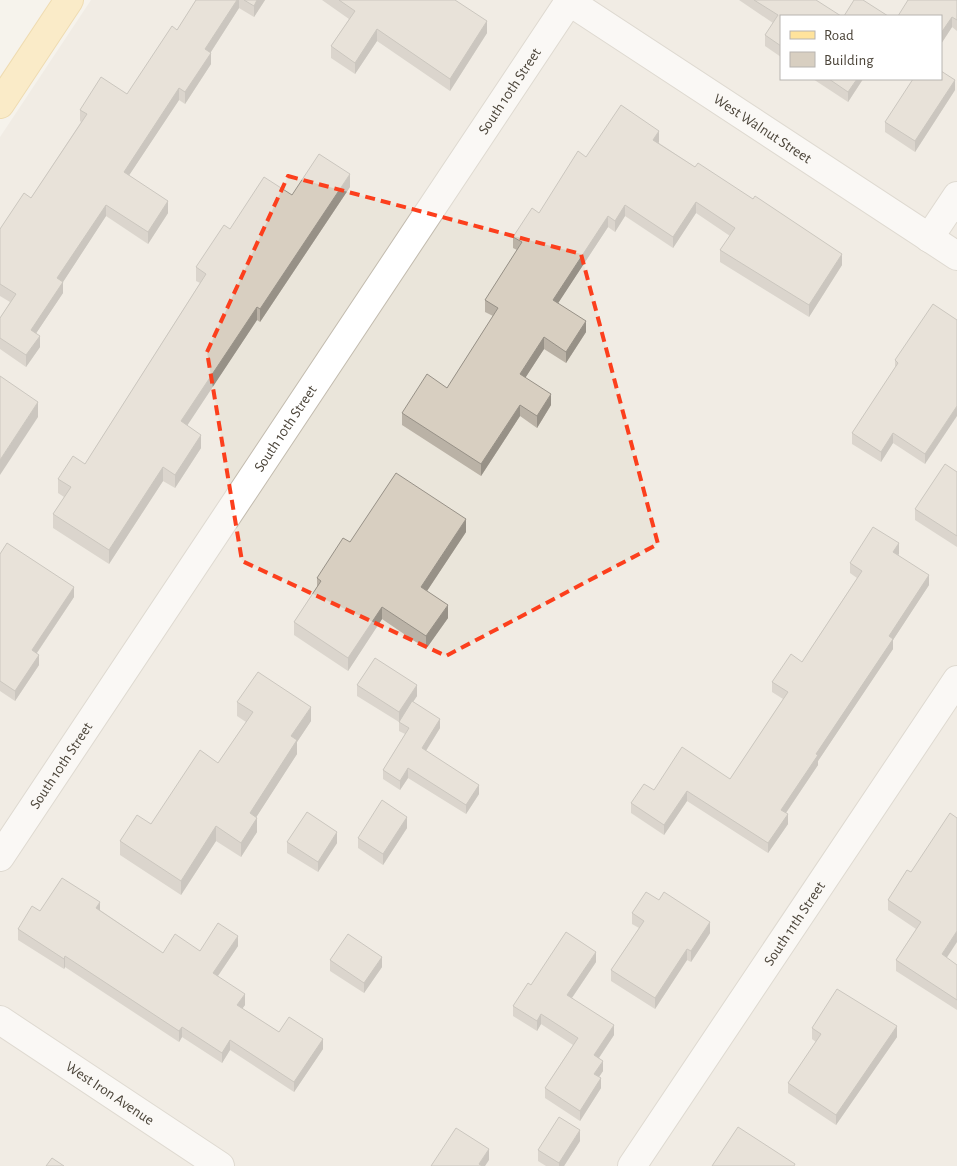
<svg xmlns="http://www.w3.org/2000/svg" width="957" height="1166" font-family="'Alegreya Sans',sans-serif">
<rect width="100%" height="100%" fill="#f6f3ec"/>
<!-- residential -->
<path fill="#eae5da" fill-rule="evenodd" d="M91,0H957V1166H0V137ZM781,16H941V79H781Z"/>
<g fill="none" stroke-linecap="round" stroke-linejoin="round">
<defs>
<g id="minor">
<path id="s1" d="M567,0L957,256"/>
<path d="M929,238L957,196"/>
<path id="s2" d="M0,857L570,0"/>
<path id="s3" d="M632,1166L957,680"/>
</g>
<g id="tertiary">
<path id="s4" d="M0,1020L220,1166"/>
</g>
<path id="primary" d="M0,104L69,0"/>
</defs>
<!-- minor casing -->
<use href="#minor" stroke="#c2bbae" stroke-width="30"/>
<!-- tertiary casing -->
<use href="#tertiary" stroke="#c2bbae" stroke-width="30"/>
<!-- primary casing -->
<use href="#primary" stroke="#e6c16a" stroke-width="30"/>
<!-- minor -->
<use href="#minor" stroke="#fff" stroke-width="28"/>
<!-- tertiary -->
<use href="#tertiary" stroke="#fff" stroke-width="28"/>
<!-- primary -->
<use href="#primary" stroke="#ffe39c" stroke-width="28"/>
</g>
<!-- wall -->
<g fill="#bab2a6">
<path d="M196,0H265L254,17L239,8L211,52V64L185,104L179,100L129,175L168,213L148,244L106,216L63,282V293L36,333L40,347L26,367L0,349V318L10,302L0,296V229L31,198L81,122L80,121V110L127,94L177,30Z"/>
<path d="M322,0H455L487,33L450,91L377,41L355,74L331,58V46L349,19Z"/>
<path d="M739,0H816L781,16V57L765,46V35L773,23Z"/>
<path d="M957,0V31L952,27L941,44V16Z"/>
<path d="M813,79H863L848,102Z"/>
<path d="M955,90L915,152L885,132V122Z"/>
<path d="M659,142V143L842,265L809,317L720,262V250L730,236L696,213L673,248L625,216L615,232L608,227L558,303L586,332L566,363L544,349L525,378L551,405L537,428L520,416L481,476L402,425V413L447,388L493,316L485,312V300L517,250L513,248V237L539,213L586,157Z"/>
<path d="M350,187L260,322L257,320L187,425L201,448L175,488L163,481L109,564L53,528V514L64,497L58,493V479L85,464L200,283L196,281V267L230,229L292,195Z"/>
<path d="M957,320L925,464L893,443L881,462L852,444V433L895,368V360Z"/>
<path d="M957,472V547L915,520V509Z"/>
<path d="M466,532L427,591L448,618L426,649L382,619L348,671L294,635V622L317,587V578L350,542Z"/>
<path d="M0,554L74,597L37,653L39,665L15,701L0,691Z"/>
<path d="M899,554L898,555L929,585L893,640V649L818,761V765L786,813L788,824L768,853L687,801L664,835L631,813V803L654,790L730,779L783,699L772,692V682L802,662L857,578L850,573V563Z"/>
<path d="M357,685L417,696L413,702L440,728L426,751L479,794L466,814L408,778L400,790L383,779V770L405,734L399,731V722L357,696Z"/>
<path d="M237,702L311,721L297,742V754L256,817L257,832L241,857L216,841L181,895L120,855V841L151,824L218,763L246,722L237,716Z"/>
<path d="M407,828L383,865L358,848V838Z"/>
<path d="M287,842L337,843L318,872L287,853Z"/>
<path d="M907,870L946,958L957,965V1010L896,971V960L916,929L888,910V900Z"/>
<path d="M100,910L163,953L200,951L238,946L218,976L245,1005L242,1008L279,1032L323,1049L294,1092L230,1050L222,1063L182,1037L179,1042L65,967L64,969L18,940V929L40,911Z"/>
<path d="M632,913L710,933L691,962L687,960L655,1009L611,981V970L639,928L632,924Z"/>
<path d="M330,960L382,967L364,993L330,971Z"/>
<path d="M596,962L572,998L614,1035L599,1058L603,1071L599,1077L601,1088L580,1121L545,1098V1088L573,1045L541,1024L537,1031L513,1016V1006L531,985Z"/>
<path d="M812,1028L897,1037L836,1125L788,1093V1083L816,1042L812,1039Z"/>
<path d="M580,1141L564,1166H546L538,1161V1150Z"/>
</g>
<!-- shaded-wall -->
<g fill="#979187">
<path d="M237,0H239V8L205,61V49Z"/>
<path d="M257,0H265L254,17V6Z"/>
<path d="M952,17V27L941,44V33Z"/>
<path d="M487,21V33L450,91V79Z"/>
<path d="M377,29V41L355,74V63Z"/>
<path d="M211,53V64L185,104V92Z"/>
<path d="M857,79H863L848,102V92Z"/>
<path d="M955,80V90L915,152V141Z"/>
<path d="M179,88V100L124,183V172Z"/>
<path d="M659,131V142L653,151V140Z"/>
<path d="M350,174V187L260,322V309Z"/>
<path d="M168,201V213L148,244V232Z"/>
<path d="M696,202V213L673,248V237Z"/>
<path d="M106,205V216L63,282V293L31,341V330L57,278Z"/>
<path d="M625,205V216L615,232V221Z"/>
<path d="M608,216V227L553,311V300Z"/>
<path d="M842,254V265L809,317V305Z"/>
<path d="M257,307V320L181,435V421Z"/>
<path d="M586,321V332L566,363V352Z"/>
<path d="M40,336V347L26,367V355Z"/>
<path d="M544,337V349L520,386V374Z"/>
<path d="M551,394V405L537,428V416Z"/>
<path d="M38,402V417L0,475V460Z"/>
<path d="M520,405V416L481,476V464Z"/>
<path d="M957,406V416L925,464V454Z"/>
<path d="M893,433V443L881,462V452Z"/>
<path d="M201,435V448L175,488V475Z"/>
<path d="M163,467V481L109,564V550Z"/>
<path d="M466,519V532L421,600V587Z"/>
<path d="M899,543V554L893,562V552Z"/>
<path d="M929,575V585L893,640V649L818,761V765L781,820V810L889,636Z"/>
<path d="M74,587V597L32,660V650Z"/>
<path d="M448,605V618L426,649V636Z"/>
<path d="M382,607V619L348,671V658Z"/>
<path d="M39,655V665L15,701V691Z"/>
<path d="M417,685V696L399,722V712Z"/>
<path d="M311,707V721L297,742V754L250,827V813L291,736Z"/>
<path d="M440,719V728L422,757V748Z"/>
<path d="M408,768V778L400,790V781Z"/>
<path d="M479,785V794L466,814V805Z"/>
<path d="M687,791V801L664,835V825Z"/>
<path d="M788,814V824L768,853V843Z"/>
<path d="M407,817V828L383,865V854Z"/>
<path d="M257,818V832L241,857V843Z"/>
<path d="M216,826V841L181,895V881Z"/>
<path d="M337,832V843L318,872V862Z"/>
<path d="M100,902V912L96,908Z"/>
<path d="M710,922V933L691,962V951Z"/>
<path d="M957,931V942L942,965V954Z"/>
<path d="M238,936V946L213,983V973Z"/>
<path d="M687,949V960L655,1009V998Z"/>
<path d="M596,952V962L567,1005V995Z"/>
<path d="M65,956V967L64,969V959Z"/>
<path d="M382,957V967L364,993V983Z"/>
<path d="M245,994V1005L237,1016V1005Z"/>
<path d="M541,1014V1024L537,1031V1021Z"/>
<path d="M614,1025V1035L594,1065V1055Z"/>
<path d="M897,1026V1037L836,1125V1115Z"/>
<path d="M182,1027V1037L179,1042V1031Z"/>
<path d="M323,1039V1049L294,1092V1082Z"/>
<path d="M230,1040V1050L222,1063V1053Z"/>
<path d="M603,1061V1071L594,1084V1074Z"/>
<path d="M601,1078V1088L580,1121V1111Z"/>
<path d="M580,1130V1141L564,1166H559V1163Z"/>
<path d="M489,1149V1160L485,1166H479V1164Z"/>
</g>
<!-- building -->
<g fill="#d8cfc1" stroke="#979187">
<path d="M196,0H237L205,49L211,53L185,92L179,88L124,172L168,201L148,232L106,205L57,278L63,282L31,330L40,336L26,355L0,338V318L16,294L0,284V229L24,193L31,198L87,114L80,110L101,77L127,94L172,26L177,30Z"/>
<path d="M244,0H257L254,6Z"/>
<path d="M339,0H455L487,21L450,79L377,29L355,63L331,46L355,11Z"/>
<path d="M754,0H816L841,16H781V46L765,35L778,15Z"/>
<path d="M854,0H863L888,16H844Z"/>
<path d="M908,0H957V20L952,17L941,33V16H898Z"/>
<path d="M941,71L955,80L915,141L885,122L913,79H941Z"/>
<path d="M829,79H857L848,92Z"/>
<path d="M621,105L659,131L653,140L695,167L698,163L753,199L755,196L842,254L809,305L720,250L735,228L696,202L673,237L625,205L615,221L608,216L553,300L586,321L566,352L544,337L520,374L551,394L537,416L520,405L481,464L402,413L427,374L447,388L498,308L485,300L522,242L513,237L532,208L539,213L578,151L586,157Z"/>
<path d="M319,154L350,174L260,309L257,307L181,421L201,435L175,475L163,467L109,550L53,514L71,487L58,479L73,456L85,464L206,274L196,267L224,225L230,229L264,177L292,195Z"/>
<path d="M933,304L957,320V406L925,454L893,433L881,452L852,433L898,363L895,360Z"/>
<path d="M0,376L38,402L0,460Z"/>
<path d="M945,464L957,472V536L915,509Z"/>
<path d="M396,473L466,519L421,587L448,605L426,636L382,607L348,658L294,622L321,581L317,578L343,538L350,542Z"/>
<path d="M873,527L899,543L893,552L929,575L889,636L893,639L816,754L818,755L781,810L788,814L768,843L687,791L664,825L631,803L644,784L654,790L682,747L730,779L788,692L772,682L791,654L802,662L862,571L850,563Z"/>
<path d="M7,543L74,587L32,650L39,655L15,691L0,681V554Z"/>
<path d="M375,658L417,685L399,712L357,685Z"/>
<path d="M258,672L311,707L291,736L297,740L250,813L257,818L241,843L216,826L181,881L120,841L137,815L151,824L200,750L218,763L253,712L237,702Z"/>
<path d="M412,701L440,719L422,748L479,785L466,805L408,768L400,781L383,770L409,728L399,722Z"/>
<path d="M382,800L407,817L383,854L358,838Z"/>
<path d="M307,812L337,832L318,862L287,842Z"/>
<path d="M950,813L957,818V931L942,954L957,965V1000L896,960L921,922L888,900L907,870L911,872Z"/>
<path d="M62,878L100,902L96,908L163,953L175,934L200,951L218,923L238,936L213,973L245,994L237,1005L279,1032L289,1017L323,1039L294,1082L230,1040L222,1053L182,1027L179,1031L65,956L64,959L18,929L32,906L40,911Z"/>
<path d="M646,892L659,900L664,892L710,922L691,951L687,949L655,998L611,970L644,921L632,913Z"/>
<path d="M566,932L596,952L567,995L614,1025L594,1055L603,1061L594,1074L601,1078L580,1111L545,1088L578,1038L541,1014L537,1021L513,1006L528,983L531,985Z"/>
<path d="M348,934L382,957L364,983L330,960Z"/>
<path d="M837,989L897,1026L836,1115L788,1083L821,1034L812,1028Z"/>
<path d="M559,1117L580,1130L559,1163L538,1150Z"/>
<path d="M738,1127L795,1164L794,1166H712Z"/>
<path d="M456,1128L489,1149L479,1164L482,1166H431Z"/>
<path d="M52,1158L64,1166H46Z"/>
</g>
<!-- marked area -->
<path d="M0 0H957V1166H0ZM288,176L581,254L658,544L446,656L242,561L207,352Z" fill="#f6f3ec" fill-opacity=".55" fill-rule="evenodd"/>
<path fill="none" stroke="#fc3f1d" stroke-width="4" stroke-dasharray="10 6" stroke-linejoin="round" d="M288,176L581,254L658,544L446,656L242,561L207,352Z"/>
<g text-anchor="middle" stroke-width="4.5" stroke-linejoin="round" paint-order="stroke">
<!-- street labels -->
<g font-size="15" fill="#4b4439" stroke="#fff">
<text dy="5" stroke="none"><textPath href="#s2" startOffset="920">South 10th Street</textPath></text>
<text dy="5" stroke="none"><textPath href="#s1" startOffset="234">West Walnut Street</textPath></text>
<text dy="5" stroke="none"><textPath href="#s2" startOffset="515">South 10th Street</textPath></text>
<text dy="5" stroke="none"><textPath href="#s2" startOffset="110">South 10th Street</textPath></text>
<text dy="5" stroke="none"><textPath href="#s3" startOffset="292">South 11th Street</textPath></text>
<text dy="5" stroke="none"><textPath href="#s4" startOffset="132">West Iron Avenue</textPath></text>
</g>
</g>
<!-- legend -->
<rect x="780" y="15" width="162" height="65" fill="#ffffff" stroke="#b7b4b0"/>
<rect x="790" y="31" width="25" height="8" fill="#ffe39c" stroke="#b7b4b0"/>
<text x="824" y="40" font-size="15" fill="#4b4439">Road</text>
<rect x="790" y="52" width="25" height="15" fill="#d8cfc1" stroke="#b7b4b0"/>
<text x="824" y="65" font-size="15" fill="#4b4439">Building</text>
</svg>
